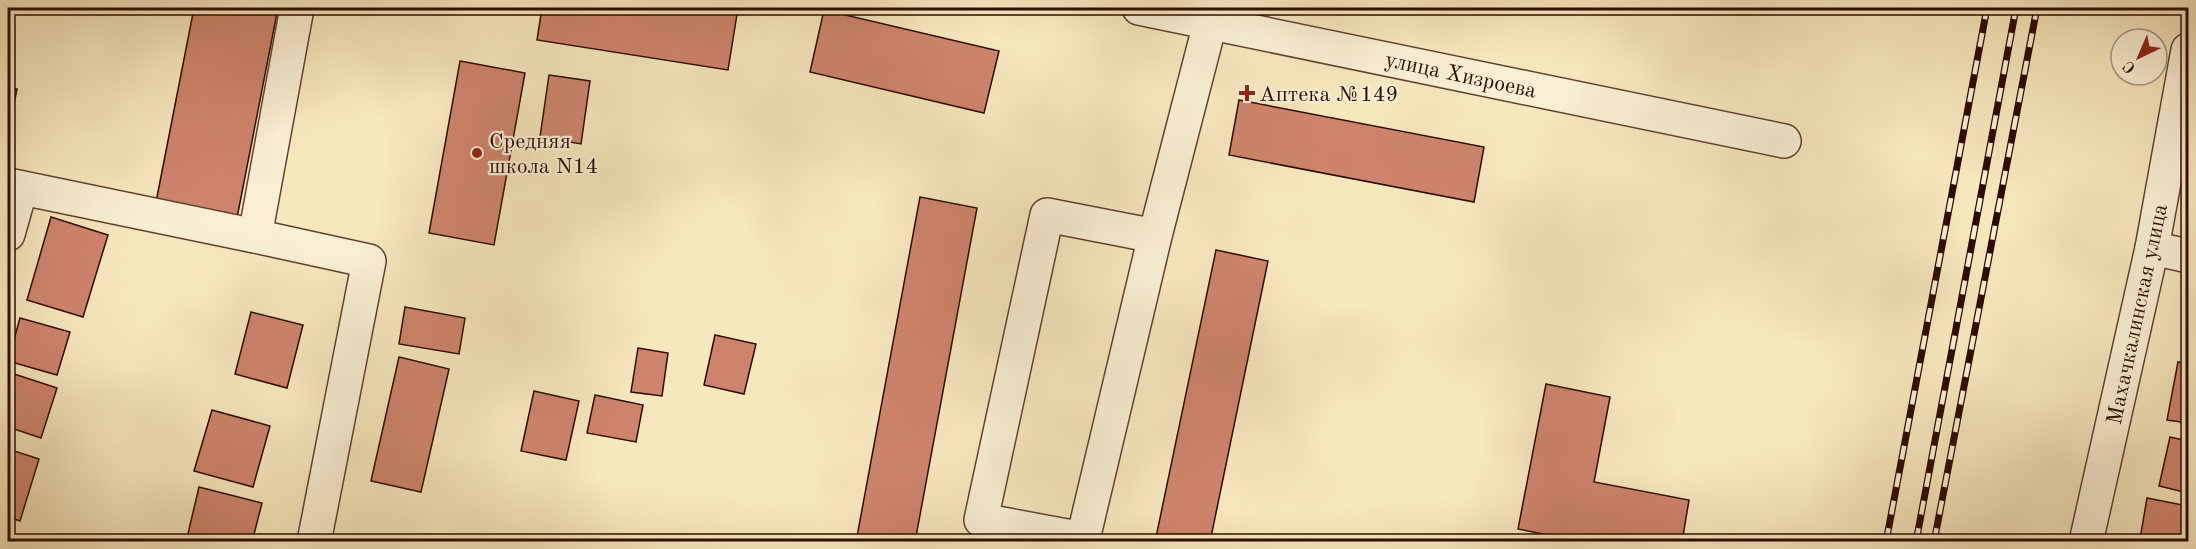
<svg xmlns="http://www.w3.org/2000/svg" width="2196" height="549" font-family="'Old Standard TT',serif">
<rect width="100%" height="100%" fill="#f7e7bd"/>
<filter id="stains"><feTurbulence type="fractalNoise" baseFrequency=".00333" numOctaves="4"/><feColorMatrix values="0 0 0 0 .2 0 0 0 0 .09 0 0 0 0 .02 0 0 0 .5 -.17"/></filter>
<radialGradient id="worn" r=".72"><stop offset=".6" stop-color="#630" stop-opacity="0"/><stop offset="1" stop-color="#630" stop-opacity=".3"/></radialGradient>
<!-- building -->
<g fill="#ce846c" stroke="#2c0b01" stroke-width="1.5">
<path d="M194,8H278L237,218L156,202Z"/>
<path d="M542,8H738L728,70L537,40Z"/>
<path d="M824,10L999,51L984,113L810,72Z"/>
<path d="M460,61L525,73L494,245L429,233Z"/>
<path d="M549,75L590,81L581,144L540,137Z"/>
<path d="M8,87L17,89L8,134Z"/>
<path d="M1239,100L1484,147L1474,202L1229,155Z"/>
<path d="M920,197L977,208L915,542H856Z"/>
<path d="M51,217L108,235L83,317L27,300Z"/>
<path d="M1216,250L1268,261L1210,542H1155Z"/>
<path d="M405,307L465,318L459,354L399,344Z"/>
<path d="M251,312L303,325L287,388L235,374Z"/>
<path d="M20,318L70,332L57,375L8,361Z"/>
<path d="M715,335L756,344L744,394L704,385Z"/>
<path d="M638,348L668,353L662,396L631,392Z"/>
<path d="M399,357L449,369L421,492L371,481Z"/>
<path d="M2178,362L2188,364V423L2167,420Z"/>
<path d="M8,372L57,388L41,438L8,427Z"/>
<path d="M1546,384L1610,397L1594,482L1689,500L1682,542H1583L1518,529Z"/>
<path d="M534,391L579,401L566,460L521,451Z"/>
<path d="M595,395L643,405L636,442L587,433Z"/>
<path d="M212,410L270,426L253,487L194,471Z"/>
<path d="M2170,437L2188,441V493L2159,486Z"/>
<path d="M8,449L39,459L20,521L8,517Z"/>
<path d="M199,487L262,503L252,542H186Z"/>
<path d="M2147,498L2188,506V542L2140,539Z"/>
<path d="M632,535L666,542H631Z"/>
</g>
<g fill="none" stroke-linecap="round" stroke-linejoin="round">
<defs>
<g id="minor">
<path d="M297,8L255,236L369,261L314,542"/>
<path d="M1139,8L1784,141"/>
<path d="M8,185L255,236"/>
<path d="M8,234L21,188"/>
<path d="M1155,236L1047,215L981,520L1083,539L1155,236L1214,8"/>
<path d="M2152,248L2188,256"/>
<path d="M2086,542L2152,248L2188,50"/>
</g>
</defs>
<!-- minor casing -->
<use href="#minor" stroke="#5f4230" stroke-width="36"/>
<!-- minor -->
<use href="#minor" stroke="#faefd4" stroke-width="33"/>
<defs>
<g id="rail">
<path d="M1886,542L1987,8"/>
<path d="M1916,542L2016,8"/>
<path d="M1934,542L2037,8"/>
</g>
</defs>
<!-- rail casing -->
<use href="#rail" stroke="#2c0b01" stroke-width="7"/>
<!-- rail -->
<use href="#rail" stroke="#faefd4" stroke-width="4.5" stroke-dasharray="14" stroke-linecap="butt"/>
</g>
<!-- markers -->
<g fill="#8f2418" stroke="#faefd4" stroke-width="2">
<path d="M1244 84h6v6h6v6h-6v6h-6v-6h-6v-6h6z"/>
<circle cx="477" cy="153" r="6"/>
</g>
<g text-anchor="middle" stroke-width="4.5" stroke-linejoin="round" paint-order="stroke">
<!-- street labels -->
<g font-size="22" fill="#2c0b01" stroke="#faefd4">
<text transform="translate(1461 74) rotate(12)" y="8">улица Хизроева</text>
<text transform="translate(2136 314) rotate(-78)" y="8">Махачкалинская улица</text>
</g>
<!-- poi labels -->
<g font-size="22" fill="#2c0b01" stroke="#faefd4" text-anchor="start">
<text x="1259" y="101">Аптека №149</text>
<text x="489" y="148">Средняя<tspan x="489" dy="25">школа N14</tspan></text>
</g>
</g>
<!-- margin -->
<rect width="2196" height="549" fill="none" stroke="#f7e7bd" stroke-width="30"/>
<rect x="9" y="9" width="2178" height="531" fill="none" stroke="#2c0b01" stroke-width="3"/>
<rect x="15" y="15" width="2166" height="519" fill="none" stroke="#2c0b01" stroke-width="1.5"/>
<!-- north arrow -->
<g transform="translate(2139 57) rotate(224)"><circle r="28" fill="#faefd4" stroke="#a89480" stroke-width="1.5"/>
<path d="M0-4.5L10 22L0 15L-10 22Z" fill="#8f2418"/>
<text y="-9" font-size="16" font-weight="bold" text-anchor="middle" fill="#2c0b01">С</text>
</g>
<rect width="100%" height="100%" filter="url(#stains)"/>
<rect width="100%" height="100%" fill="url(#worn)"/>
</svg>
